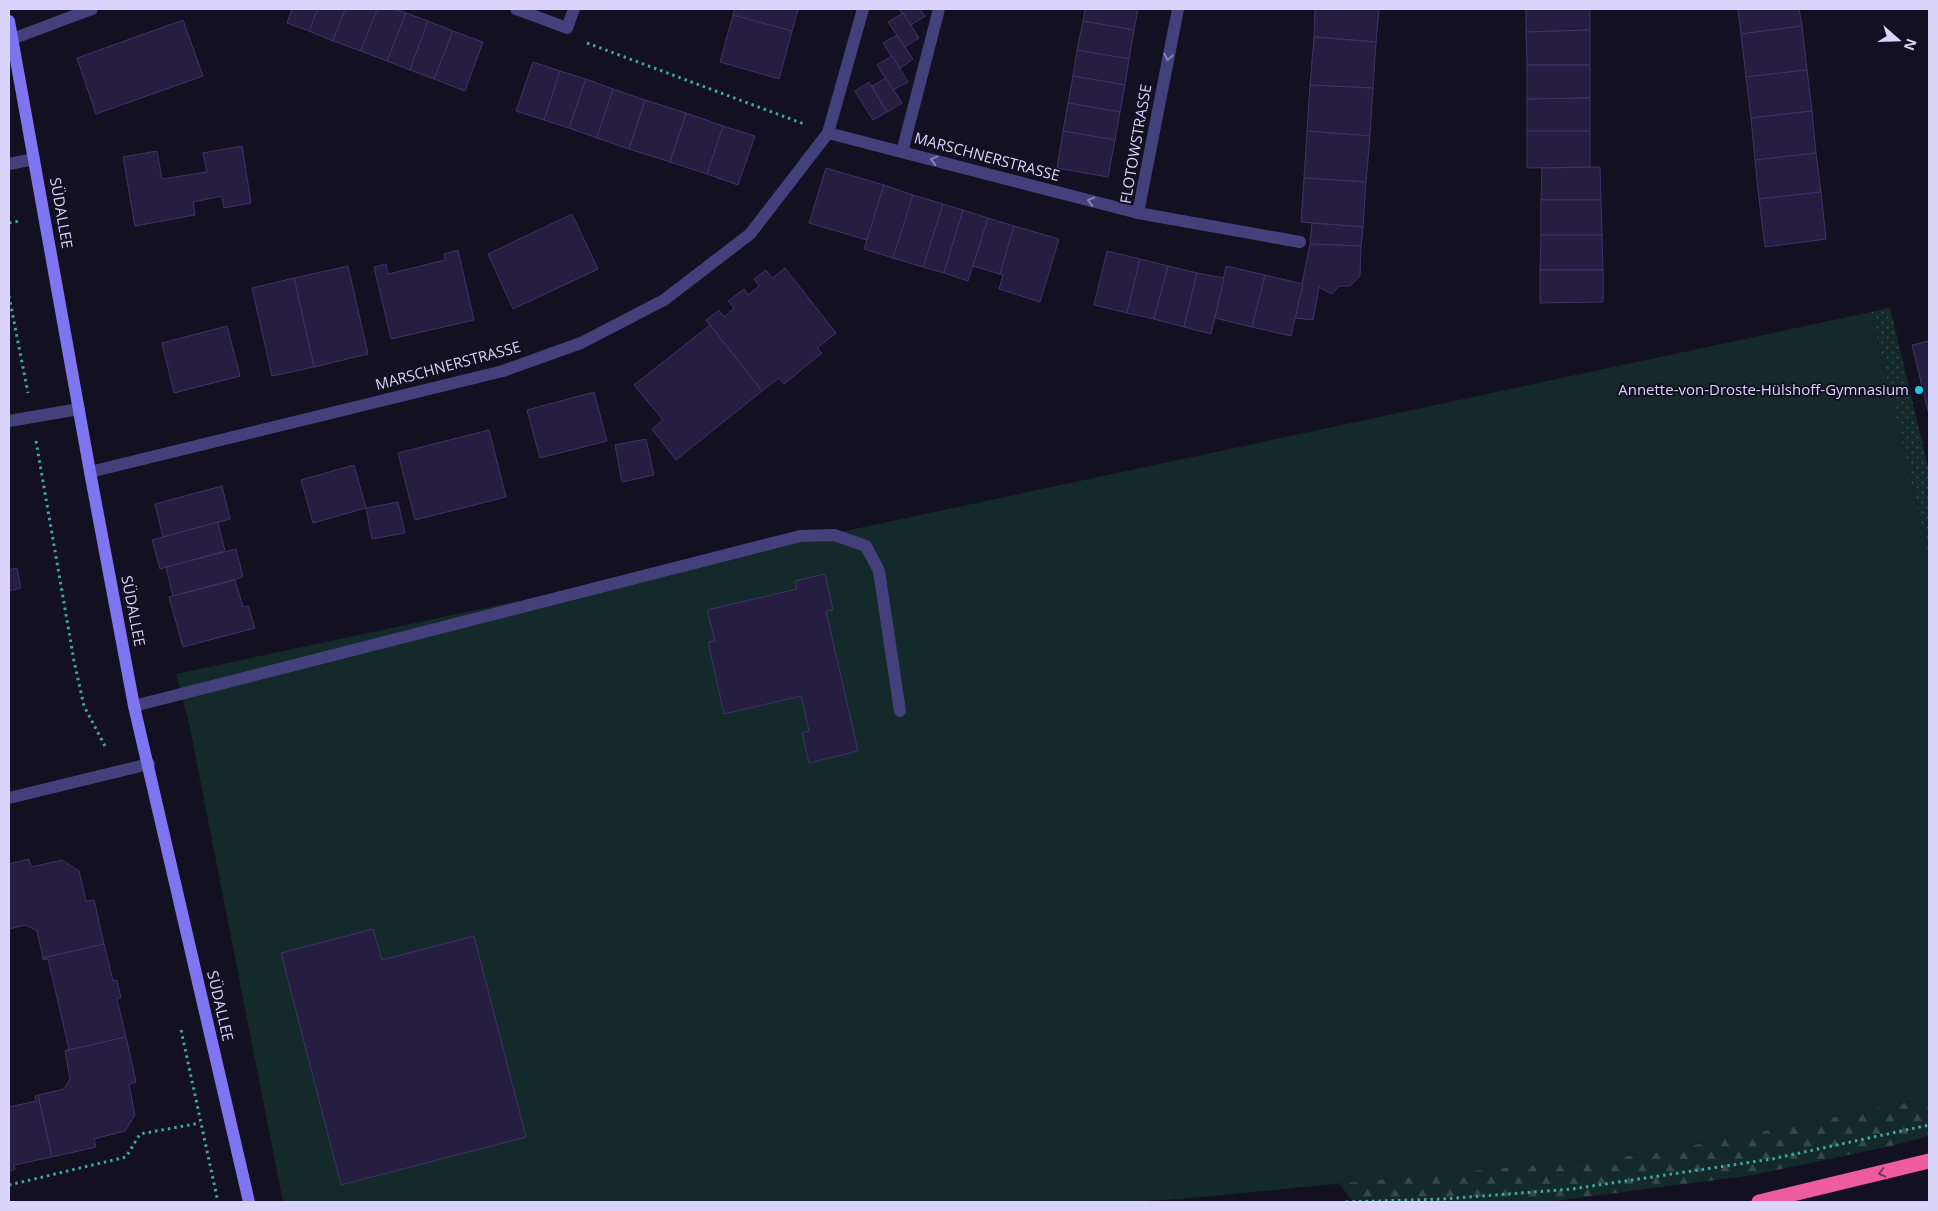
<svg xmlns="http://www.w3.org/2000/svg" width="1938" height="1211" font-family="'Open Sans',sans-serif">
<defs>
<pattern id="grass-dots" width="8" height="8" patternUnits="userSpaceOnUse" patternTransform="scale(1.25)"><rect width="8" height="8" fill="#142a2a"/><path d="M2 2h.1M6 6h.1" fill="none" stroke="#36484a" stroke-width="1.8" stroke-linecap="round"/></pattern>
<pattern id="forest-firs" width="22" height="20" patternUnits="userSpaceOnUse" patternTransform="scale(1.25)"><rect width="22" height="20" fill="#142a2a"/><path d="M5 1l3.5 6h-7zM16 11l3.5 6h-7z" fill="#36484a"/></pattern>
</defs>
<rect width="100%" height="100%" fill="#131021"/>
<!-- grass -->
<path fill="url(#grass-dots)" d="M1890,308L1929,471V556L1871,312Z"/>
<!-- forest -->
<path fill="url(#forest-firs)" d="M1929,1098V1136L1891,1146L1753,1175L1547,1202H1353L1339,1183L1649,1154Z"/>
<!-- park -->
<path fill="#142a2a" d="M1871,312L1929,556V1098L1649,1154L1180,1199L1128,1202H283L189,723L176,674Z"/>
<!-- building -->
<g fill="#261e40" stroke="#3f3369">
<path d="M292,9H318L309,31L287,23Z"/>
<path d="M318,9H345L333,41L309,31Z"/>
<path d="M345,9H377L361,51L333,41Z"/>
<path d="M377,9H395L406,13L387,61L361,51Z"/>
<path d="M735,9H798L792,31L733,15Z"/>
<path d="M899,9H920L925,16L911,25Z"/>
<path d="M1085,9H1138L1134,30L1083,21Z"/>
<path d="M1315,9H1379L1376,42L1314,37Z"/>
<path d="M1526,9H1590V30L1526,32Z"/>
<path d="M1738,9H1799L1802,26L1741,34Z"/>
<path d="M406,13L428,21L410,70L387,61Z"/>
<path d="M903,13L919,38L905,47L888,22Z"/>
<path d="M733,15L792,31L779,79L720,62Z"/>
<path d="M183,20L203,76L96,114L77,58Z"/>
<path d="M428,21L453,31L434,79L410,70Z"/>
<path d="M1083,21L1134,30L1129,59L1077,50Z"/>
<path d="M1802,26L1807,70L1746,77L1741,34Z"/>
<path d="M1590,30V65H1527L1526,32Z"/>
<path d="M453,31L483,42L465,91L434,79Z"/>
<path d="M897,35L913,59L899,69L883,43Z"/>
<path d="M1314,37L1376,42L1373,88L1310,85Z"/>
<path d="M1077,50L1129,59L1125,85L1073,76Z"/>
<path d="M892,56L908,82L893,90L877,65Z"/>
<path d="M533,62L560,71L544,120L516,111Z"/>
<path d="M1527,65H1590V98L1527,99Z"/>
<path d="M1807,70L1812,111L1751,118L1746,77Z"/>
<path d="M560,71L586,79L569,128L544,120Z"/>
<path d="M1073,76L1125,85L1120,112L1068,103Z"/>
<path d="M886,78L902,103L887,112L872,86Z"/>
<path d="M586,79L613,89L597,138L569,128Z"/>
<path d="M869,82L887,112L873,120L855,91Z"/>
<path d="M1310,85L1373,88L1370,136L1307,131Z"/>
<path d="M613,89L645,100L629,149L597,138Z"/>
<path d="M1590,98V131H1527V99Z"/>
<path d="M645,100L686,113L670,162L629,149Z"/>
<path d="M1068,103L1120,112L1115,140L1063,131Z"/>
<path d="M1812,111L1816,153L1755,160L1751,118Z"/>
<path d="M686,113L723,126L707,174L670,162Z"/>
<path d="M723,126L755,136L738,185L707,174Z"/>
<path d="M1063,131L1115,140L1108,177L1057,168Z"/>
<path d="M1307,131L1370,136L1366,182L1304,178Z"/>
<path d="M1527,131H1590V167L1527,168Z"/>
<path d="M242,146L251,203L224,208L222,196L193,202L195,215L135,226L123,157L157,151L162,179L207,172L203,153Z"/>
<path d="M1816,153L1821,192L1759,199L1755,160Z"/>
<path d="M1600,167L1601,200H1541L1542,168Z"/>
<path d="M826,168L884,185L867,240L809,223Z"/>
<path d="M1304,178L1366,182L1363,227L1301,222Z"/>
<path d="M884,185L913,195L893,258L864,249Z"/>
<path d="M1821,192L1826,239L1765,247L1759,199Z"/>
<path d="M913,195L943,204L923,267L893,258Z"/>
<path d="M1541,200H1601L1602,235H1541Z"/>
<path d="M943,204L963,210L944,273L923,267Z"/>
<path d="M963,210L988,218L968,281L944,273Z"/>
<path d="M572,214L598,269L513,309L488,254Z"/>
<path d="M988,218L1014,226L1000,274L973,266Z"/>
<path d="M1312,223L1363,227L1361,246L1310,244Z"/>
<path d="M1014,226L1059,239L1040,302L999,289L1003,275L1000,274Z"/>
<path d="M1541,235H1602L1603,270H1540Z"/>
<path d="M1310,244L1361,246L1360,276L1350,286H1339L1332,294L1319,287L1313,320L1295,318Z"/>
<path d="M458,250L474,320L391,339L374,267L386,264L388,274L445,260L444,254Z"/>
<path d="M1107,251L1140,259L1127,313L1094,305Z"/>
<path d="M1140,259L1168,266L1154,319L1127,313Z"/>
<path d="M348,266L368,354L314,367L294,278Z"/>
<path d="M1168,266L1197,273L1184,327L1154,319Z"/>
<path d="M1226,266L1265,275L1252,327L1215,318Z"/>
<path d="M785,268L836,333L817,348L822,353L784,384L779,378L762,391L706,320L719,310L724,317L734,308L728,301L744,289L748,295L759,286L754,279L766,270L772,278Z"/>
<path d="M1540,270H1603V302L1540,303Z"/>
<path d="M1197,273L1224,278L1211,334L1184,327Z"/>
<path d="M1265,275L1303,284L1291,336L1252,327Z"/>
<path d="M294,278L314,367L272,376L252,288Z"/>
<path d="M710,325L762,391L676,460L652,429L663,420L634,385Z"/>
<path d="M227,326L240,376L174,393L162,343Z"/>
<path d="M1929,341V415L1912,345Z"/>
<path d="M594,392L607,441L540,458L527,410Z"/>
<path d="M489,430L506,497L415,520L398,453Z"/>
<path d="M646,439L654,475L622,482L615,445Z"/>
<path d="M354,465L366,508L313,523L301,480Z"/>
<path d="M222,486L230,519L163,537L155,504Z"/>
<path d="M398,502L405,533L372,539L366,508Z"/>
<path d="M218,522L225,551L160,569L152,540Z"/>
<path d="M236,549L243,577L173,596L166,567Z"/>
<path d="M17,568L21,588L9,591V570Z"/>
<path d="M825,574L833,610L826,611L858,751L809,763L802,733L809,731L801,696L724,714L708,642L715,641L707,610L797,589L795,581Z"/>
<path d="M235,580L243,607L248,606L255,628L183,647L169,597Z"/>
<path d="M29,859L31,867L62,860L79,871L86,901L94,900L104,944L43,958L37,931L26,925L9,929V864Z"/>
<path d="M373,929L382,960L474,936L526,1137L341,1185L281,953Z"/>
<path d="M104,944L113,981L117,980L121,998L117,999L126,1037L65,1051L69,1049L48,959L43,960V958Z"/>
<path d="M126,1037L136,1082L129,1084L135,1115L125,1131L94,1139L96,1147L52,1157L38,1095L64,1089L70,1079L65,1051Z"/>
<path d="M38,1095L52,1157L14,1165L15,1169L9,1171V1107L36,1101L35,1096Z"/>
</g>
<g fill="none" stroke-linecap="round" stroke-linejoin="round">
<!-- path -->
<g stroke="#3ca7a4" stroke-width="3" stroke-dasharray="2.5 4" stroke-linecap="butt">
<path d="M587,43L804,124"/>
<path d="M9,223L19,221"/>
<path d="M9,296L28,393"/>
<path d="M36,441L74,661L84,706L106,748"/>
<path d="M181,1030L218,1202"/>
<path d="M9,1185L126,1157L140,1134L200,1123"/>
<path d="M1346,1202L1443,1199L1572,1189L1772,1159L1929,1125"/>
</g>
<!-- lane -->
<g stroke="#44407b" stroke-width="12">
<path d="M902,152L939,9"/>
<path d="M9,164L34,159"/>
<path d="M9,421L79,409"/>
<path d="M134,706L800,536L834,535L866,546L879,571L900,711"/>
</g>
<!-- street -->
<g stroke="#44407b" stroke-width="12">
<path d="M516,9L567,28L574,9"/>
<path d="M12,39L92,9"/>
<path d="M828,133L1138,213L1300,242"/>
<path d="M1138,213L1178,9"/>
<path d="M90,472L503,371L581,343L664,300L750,234L828,133L863,9"/>
<path d="M9,798L149,764"/>
</g>
<!-- secondary -->
<path stroke="#7d76f0" stroke-width="12" d="M9,21L90,472L134,706L249,1202"/>
<!-- highway -->
<path stroke="#ed5d9d" stroke-width="15" d="M1759,1202L1929,1161"/>
</g>
<!-- one-way arrows -->
<defs><path id="oneway-chevron" d="M-2-3.5L2.5 0L-2 3.5" fill="none" stroke-width="1.6" stroke-linecap="round" stroke-linejoin="round" transform="scale(1.25)"/></defs>
<g stroke="#8883b4">
<use href="#oneway-chevron" transform="translate(1168 57) rotate(101)"/>
<use href="#oneway-chevron" transform="translate(934 160) rotate(-165)"/>
<use href="#oneway-chevron" transform="translate(1091 201) rotate(-165)"/>
</g>
<use stroke="#753359" href="#oneway-chevron" transform="translate(1882 1173) rotate(166)"/>
<!-- markers -->
<circle fill="#19c7e2" stroke="#131021" stroke-width="2" cx="1919" cy="390" r="5"/>
<g text-anchor="middle" stroke-width="4" stroke-linejoin="round" paint-order="stroke">
<!-- street labels -->
<g font-size="15" fill="#dad4fa" stroke="#131021">
<text transform="translate(1136 144) rotate(-80)" y="5">FLOTOWSTRASSE</text>
<text transform="translate(987 157) rotate(15)" y="5">MARSCHNERSTRASSE</text>
<text transform="translate(61 213) rotate(80)" y="5">SÜDALLEE</text>
<text transform="translate(448 366) rotate(-15)" y="5">MARSCHNERSTRASSE</text>
<text transform="translate(133 611) rotate(79)" y="5">SÜDALLEE</text>
<text transform="translate(220 1006) rotate(77)" y="5">SÜDALLEE</text>
</g>
<!-- poi labels -->
<g font-size="15" fill="#dad4fa" stroke="#131021" text-anchor="end">
<text x="1909" y="395">Annette-von-Droste-Hülshoff-Gymnasium</text>
</g>
</g>
<!-- border -->
<rect width="1938" height="1211" fill="none" stroke="#dad4fa" stroke-width="20"/>
<!-- north arrow -->
<g transform="translate(1898 40) rotate(110)" stroke="#131021" stroke-width="4" paint-order="stroke">
<path d="M0-4L9 19L0 12L-9 19Z" fill="#dad4fa"/>
<text y="-8" font-size="14" font-weight="bold" text-anchor="middle" fill="#dad4fa">N</text>
</g>
</svg>
